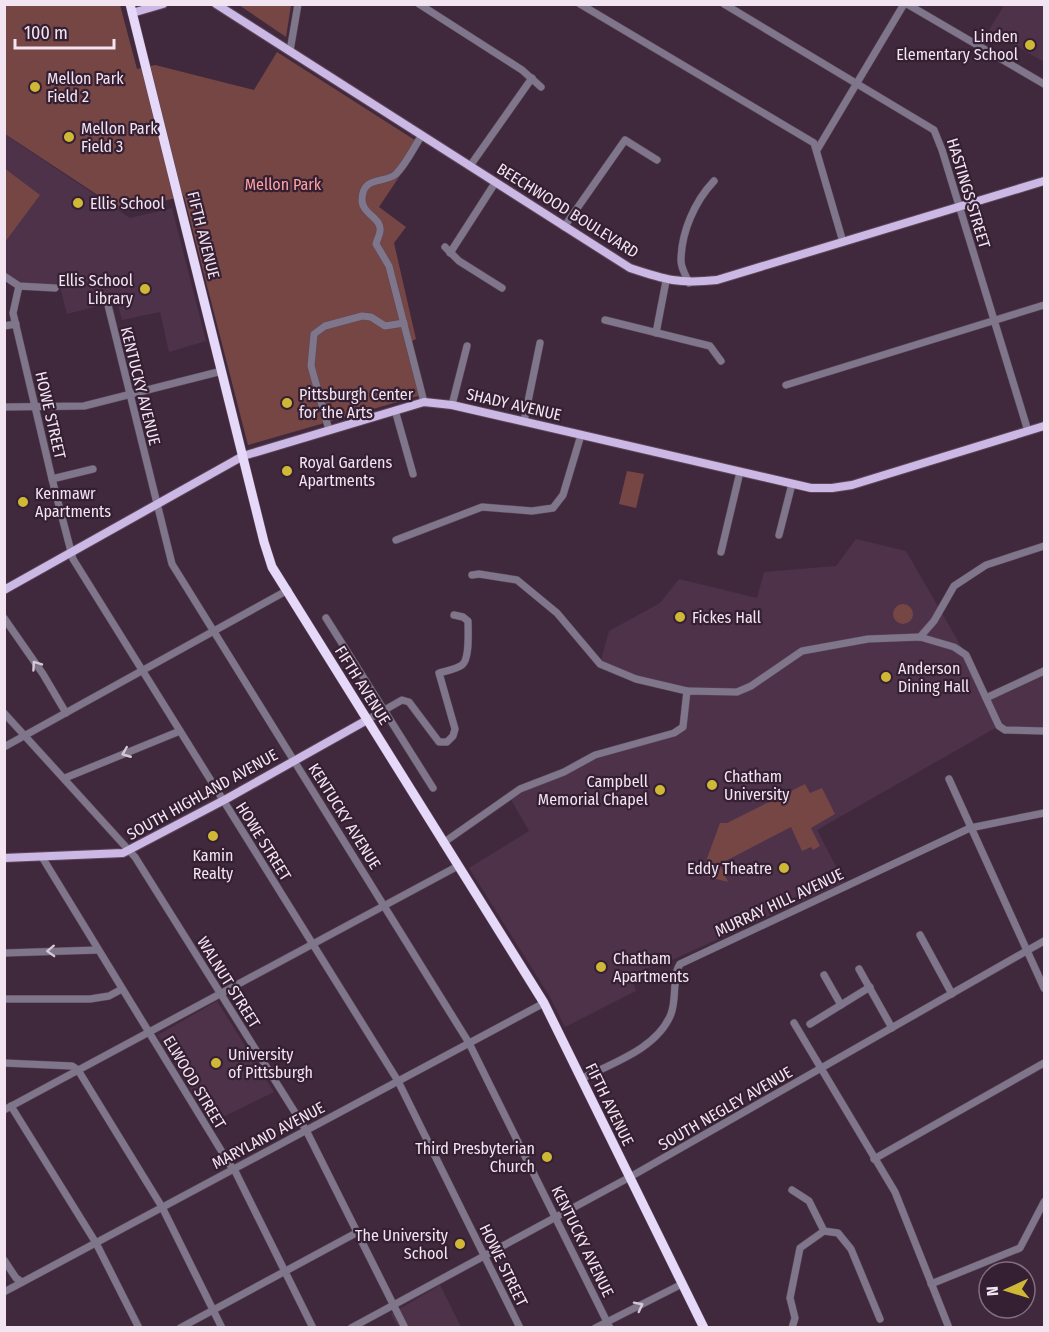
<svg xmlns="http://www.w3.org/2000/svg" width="1049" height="1332" font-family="'Fira Sans Condensed',sans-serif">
<rect width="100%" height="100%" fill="#40293d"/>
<!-- built -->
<g fill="#4d324a">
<path d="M1005,4L1044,5V62L989,30Z"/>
<path d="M4,134L130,218L172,208L206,341L169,352L160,312L122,320L117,302L109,301L107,294L99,292L102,305L67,314L60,287L15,281L5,272Z"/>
<path d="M856,539L906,551L966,655L986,698L1044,671V731L999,726L817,830L844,882L672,960L630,974L636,991L565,1027L550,997L469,868L529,831L509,796L595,755L683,727L687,691L636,679L600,664L609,631L660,603L679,579L757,598L764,572L836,566Z"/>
<path d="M217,1001L274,1092L211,1123L158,1035Z"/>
<path d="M440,1285L461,1327H398L391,1314Z"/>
</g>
<!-- green -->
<g fill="#764645">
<path d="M4,5H120L137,69L155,65L254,90L277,52L421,144L379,207L406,227L394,243L416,339L412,341L425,394L248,445L184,196L122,211L5,134Z"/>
<path d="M239,5H291L286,37Z"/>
<path d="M4,168L40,195L5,242H4Z"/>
<path d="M627,471L644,474L636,508L619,504Z"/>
<circle cx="903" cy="614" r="10"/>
<path d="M805,784L810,793L822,788L835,814L811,828L820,846L813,850L811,847L802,851L791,827L720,864L728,882L701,875L720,823H727Z"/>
</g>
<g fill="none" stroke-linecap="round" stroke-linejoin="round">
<defs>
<g id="minor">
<path d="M419,4L522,70L541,87"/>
<path d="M580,4L814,143L843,242"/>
<path d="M724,4L934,130L942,150L1028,431"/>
<path d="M907,4L1044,84"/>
<path d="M290,51L298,4"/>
<path d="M422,135C414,147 406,164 396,174C385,184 362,175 362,200C362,214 382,218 380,231C380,235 377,239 376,244L389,266L424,402"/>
<path d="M817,150L904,4"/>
<path d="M470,166L532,78"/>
<path d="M564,227L625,140L657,160"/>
<path d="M445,247L459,261L502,288"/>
<path d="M450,253L495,183"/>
<path d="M4,276L19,286L55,288"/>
<path d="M689,283C686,276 681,268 681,261C681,232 695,201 714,181"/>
<path d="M19,286L13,313L52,479L73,559L398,1081L520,1328"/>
<path d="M107,301L172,564L469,1043L610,1328"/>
<path d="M605,320L710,346L721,361"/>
<path d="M4,326L16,324"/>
<path d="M656,333L666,281"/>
<path d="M786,385L1044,305"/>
<path d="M452,405L467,346"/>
<path d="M4,407L84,406L222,371"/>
<path d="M395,410L413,474"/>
<path d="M524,421L540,343"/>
<path d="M329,430L311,366L314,334L325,326L362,316L371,317L385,326L404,323"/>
<path d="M52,479L93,469"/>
<path d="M779,535L792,484"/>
<path d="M396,540L482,507L532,511L553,508L563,495L581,435"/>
<path d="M721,552L740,472"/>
<path d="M472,575L479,574L517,580L557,613L600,664L636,679L687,691"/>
<path d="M4,618L43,674L66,713"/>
<path d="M326,618L433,788"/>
<path d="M920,637L934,621L954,586L986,565L1044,546"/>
<path d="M986,698L1044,671"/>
<path d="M4,713L135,857L306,1130L405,1328"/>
<path d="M367,720L402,700L409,702L439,742H447L453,736L455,729L439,673C446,671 457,669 462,665C470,659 468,630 468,621L463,617L454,615"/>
<path d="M4,747L288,590"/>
<path d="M65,778L180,731"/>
<path d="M949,779L1044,988"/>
<path d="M443,843L520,789L564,772L595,755L674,733L683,727L687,691L737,692L751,686L802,651L868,639L920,637L954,647L966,655L999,726L1005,730L1044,731"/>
<path d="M42,857L230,1165L234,1169L313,1328"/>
<path d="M920,935L952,994"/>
<path d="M4,953L98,950"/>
<path d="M859,969L892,1028"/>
<path d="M824,975L841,1005"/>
<path d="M4,999H90L109,996L122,989"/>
<path d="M794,1023L895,1192L949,1328"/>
<path d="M810,1024L870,987"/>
<path d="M4,1063L72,1066L78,1070L162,1207L222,1328"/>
<path d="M581,1079C612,1063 657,1049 671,1014C677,998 672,976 680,964L970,828L1044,813"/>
<path d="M11,1106L96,1243L139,1328"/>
<path d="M4,1110L458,866"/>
<path d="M874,1159L1044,1063"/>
<path d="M792,1190L809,1201L824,1231"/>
<path d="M4,1260L16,1278L22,1282"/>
<path d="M931,1284L1020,1248L1044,1202"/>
<path d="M4,1292L544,1003"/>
<path d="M180,1328L356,1233"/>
<path d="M351,1328L630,1177L1044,941"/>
<path d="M595,1328L682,1284"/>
<path d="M792,1328L795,1318L790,1298L800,1248L824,1231L838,1233L851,1249L880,1319"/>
</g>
<g id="major">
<path d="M216,4L630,268C666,280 679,284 717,280L1044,181"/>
<path d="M132,13L163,4"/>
<path d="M4,590L243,456L424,402L452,405L811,488H832L852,485L1044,426"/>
<path d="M4,858L123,853L228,798L367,720"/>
</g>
<path id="highway" d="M130,4L264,542L272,567L544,1003L704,1328"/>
</defs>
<!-- minor casing -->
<use href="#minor" stroke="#5d475a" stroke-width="8"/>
<!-- major casing -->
<use href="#major" stroke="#5d475a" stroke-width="10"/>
<!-- highway casing -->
<use href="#highway" stroke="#5d475a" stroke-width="10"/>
<!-- minor -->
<use href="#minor" stroke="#7f768b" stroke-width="7"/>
<!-- major -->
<use href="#major" stroke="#ccb8e5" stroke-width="8"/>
<!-- highway -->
<use href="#highway" stroke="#e6d8f8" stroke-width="9"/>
</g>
<!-- one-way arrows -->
<defs><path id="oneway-chevron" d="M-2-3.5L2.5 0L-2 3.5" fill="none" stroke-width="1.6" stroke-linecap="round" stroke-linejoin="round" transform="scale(1.5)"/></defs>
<g stroke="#d6c8d8">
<use href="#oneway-chevron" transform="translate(36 665) rotate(-125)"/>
<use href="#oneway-chevron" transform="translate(126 753) rotate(158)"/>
<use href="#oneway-chevron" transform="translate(51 951) rotate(178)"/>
<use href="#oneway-chevron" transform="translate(639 1306) rotate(-27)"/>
</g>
<!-- markers -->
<g fill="#d0b837" stroke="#351f33" stroke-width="2">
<circle cx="1030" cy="45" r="6"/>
<circle cx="35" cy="87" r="6"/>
<circle cx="69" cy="137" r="6"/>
<circle cx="78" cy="203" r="6"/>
<circle cx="145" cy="289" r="6"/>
<circle cx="287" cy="403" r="6"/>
<circle cx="287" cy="471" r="6"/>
<circle cx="23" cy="502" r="6"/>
<circle cx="680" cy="617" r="6"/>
<circle cx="886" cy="677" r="6"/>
<circle cx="712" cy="785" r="6"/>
<circle cx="660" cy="790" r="6"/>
<circle cx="213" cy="836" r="6"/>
<circle cx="784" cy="868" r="6"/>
<circle cx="601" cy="967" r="6"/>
<circle cx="216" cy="1063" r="6"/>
<circle cx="547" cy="1157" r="6"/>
<circle cx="460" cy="1244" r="6"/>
</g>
<g text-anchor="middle" stroke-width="4.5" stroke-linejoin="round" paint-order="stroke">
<!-- poi labels -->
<g font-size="16" fill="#f3e4f1" stroke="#351f33" text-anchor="start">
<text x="1018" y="42" text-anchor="end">Linden<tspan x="1018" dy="18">Elementary School</tspan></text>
<text x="47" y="84">Mellon Park<tspan x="47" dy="18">Field 2</tspan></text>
<text x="81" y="134">Mellon Park<tspan x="81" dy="18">Field 3</tspan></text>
<text x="90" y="209">Ellis School</text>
<text x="133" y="286" text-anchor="end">Ellis School<tspan x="133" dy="18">Library</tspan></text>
<text x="299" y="400">Pittsburgh Center<tspan x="299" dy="18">for the Arts</tspan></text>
<text x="299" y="468">Royal Gardens<tspan x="299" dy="18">Apartments</tspan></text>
<text x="35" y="499">Kenmawr<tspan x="35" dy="18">Apartments</tspan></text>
<text x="692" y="623">Fickes Hall</text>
<text x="898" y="674">Anderson<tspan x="898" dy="18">Dining Hall</tspan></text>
<text x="724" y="782">Chatham<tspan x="724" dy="18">University</tspan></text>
<text x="648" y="787" text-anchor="end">Campbell<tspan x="648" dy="18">Memorial Chapel</tspan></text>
<text x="213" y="861" text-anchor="middle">Kamin<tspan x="213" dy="18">Realty</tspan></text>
<text x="772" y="874" text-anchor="end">Eddy Theatre</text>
<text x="613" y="964">Chatham<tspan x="613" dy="18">Apartments</tspan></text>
<text x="228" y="1060">University<tspan x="228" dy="18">of Pittsburgh</tspan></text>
<text x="535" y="1154" text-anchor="end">Third Presbyterian<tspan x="535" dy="18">Church</tspan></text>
<text x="448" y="1241" text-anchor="end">The University<tspan x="448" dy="18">School</tspan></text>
</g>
<!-- park labels -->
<g font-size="16" fill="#fca3a0" stroke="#351f33">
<text x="283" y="190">Mellon Park</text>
</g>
<!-- street labels -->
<g font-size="16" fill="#f3e4f1" stroke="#351f33">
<text transform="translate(969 193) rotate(73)" y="6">HASTINGS STREET</text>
<text transform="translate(568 210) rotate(32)" y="6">BEECHWOOD BOULEVARD</text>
<text transform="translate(204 235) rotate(76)" y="6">FIFTH AVENUE</text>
<text transform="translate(141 386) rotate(76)" y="6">KENTUCKY AVENUE</text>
<text transform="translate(514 404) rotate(13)" y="6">SHADY AVENUE</text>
<text transform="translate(51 415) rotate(77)" y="6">HOWE STREET</text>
<text transform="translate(363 685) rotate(58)" y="6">FIFTH AVENUE</text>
<text transform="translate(202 794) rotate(-29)" y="6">SOUTH HIGHLAND AVENUE</text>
<text transform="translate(345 816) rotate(58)" y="6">KENTUCKY AVENUE</text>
<text transform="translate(264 841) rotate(58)" y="6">HOWE STREET</text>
<text transform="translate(779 902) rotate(-25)" y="6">MURRAY HILL AVENUE</text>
<text transform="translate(229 982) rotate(58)" y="6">WALNUT STREET</text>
<text transform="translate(195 1082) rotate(59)" y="6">ELWOOD STREET</text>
<text transform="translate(610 1104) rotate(64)" y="6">FIFTH AVENUE</text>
<text transform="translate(725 1108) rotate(-30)" y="6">SOUTH NEGLEY AVENUE</text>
<text transform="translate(268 1135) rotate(-28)" y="6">MARYLAND AVENUE</text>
<text transform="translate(583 1241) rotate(64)" y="6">KENTUCKY AVENUE</text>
<text transform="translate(504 1265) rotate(64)" y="6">HOWE STREET</text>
</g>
</g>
<!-- border -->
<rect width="1049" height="1332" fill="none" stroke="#f3e4f1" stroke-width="12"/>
<!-- north arrow -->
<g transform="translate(1007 1290) rotate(266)"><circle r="28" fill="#351f33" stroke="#816e7f" stroke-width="1.5"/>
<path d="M0-4.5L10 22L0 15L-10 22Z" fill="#d0b837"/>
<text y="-9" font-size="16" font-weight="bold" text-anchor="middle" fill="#f3e4f1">N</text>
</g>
<!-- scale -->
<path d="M15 39v9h99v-9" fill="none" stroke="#f3e4f1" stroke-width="3"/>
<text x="24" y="39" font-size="18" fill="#f3e4f1" stroke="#351f33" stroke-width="4.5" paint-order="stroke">100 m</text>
</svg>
